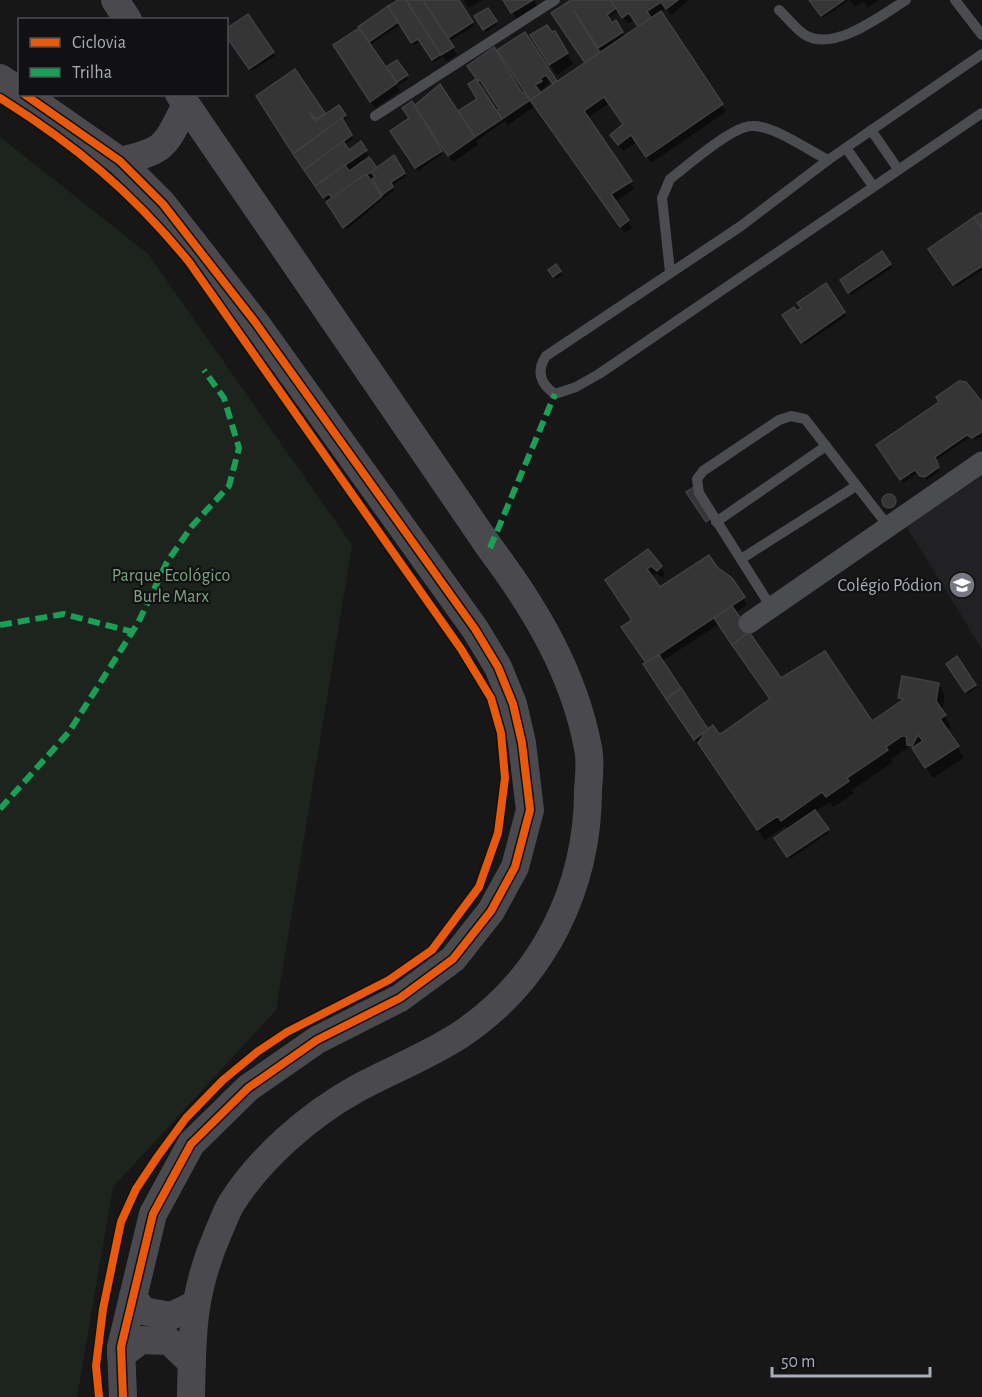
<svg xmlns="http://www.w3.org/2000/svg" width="982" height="1397" font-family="'Alegreya Sans',sans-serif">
<rect width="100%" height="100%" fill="#171717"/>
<!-- built -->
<path fill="#212123" d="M982,467V649L903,521Z"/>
<!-- green -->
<path fill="#1d241e" d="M0,137L148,254L352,545L276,1010L113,1187L77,1397H0Z"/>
<!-- shadow -->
<g fill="#0007" fill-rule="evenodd">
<path d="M400,0H458L474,26L449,41L457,55L447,61L443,57L434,62L420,41L414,45L401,24L372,44L360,27Z"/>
<path d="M464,0H482L469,8Z"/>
<path d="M504,0H534L537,6L517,19Z"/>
<path d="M574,0H689L671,15L666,8L660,12L726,112L651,163L637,142L623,151L616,143L612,136L624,125L610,103L587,118L634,189L615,202L632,228L625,233L535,106L508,125L505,121L476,141L478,145L453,162L421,114L466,121L479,100L470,85L477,80L497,52L525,34L557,84L586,64L553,13ZM619,11L628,24L635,19L640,28L625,38L616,23L612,25L607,18ZM588,33L603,53L599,55L586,34ZM510,69L526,92L521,95L506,72ZM551,81L554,85L540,95L539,92ZM485,86L501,109L497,113L481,89Z"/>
<path d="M811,0H849L823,18Z"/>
<path d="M850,0H879L868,8L863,1L855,7Z"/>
<path d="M487,10L497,25L486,32L476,17Z"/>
<path d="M248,16L275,56L251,71L227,34Z"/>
<path d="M554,33L573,64L557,75L538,46Z"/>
<path d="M339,52L391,76L397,62L408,79L397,86L400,91L375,108Z"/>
<path d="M295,71L326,116L345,115L346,118L342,122L353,139L344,145L348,152L361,143L376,170L393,157L406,176L391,186L394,190L346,230L258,97ZM312,109L319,120L314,123L307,112ZM374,180L381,191L379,192L371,182Z"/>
<path d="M411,103L442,154L418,171L392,131L411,119Z"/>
<path d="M982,214V270L956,287L930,249Z"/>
<path d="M882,253L892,268L851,295L842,281Z"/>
<path d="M556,266L562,275L556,279L550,270Z"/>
<path d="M826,285L846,316L804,345L784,315L796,313Z"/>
<path d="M982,405V436L976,440L970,437L936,460L939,471L927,480L918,473L903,483L878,445Z"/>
<path d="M891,495L897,505L889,511L883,501Z"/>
<path d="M648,551L665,574L662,578L656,573L651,576L660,589L716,568L743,598L747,605L735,613L781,680L871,723L902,702L900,697L938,684L945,695L942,711L951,727L946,730L964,758L933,778L910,746L891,759L893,762L852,790L854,793L833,807L830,802L815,812L829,833L790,859L776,838L788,830L785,826L765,840L706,755L701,738L697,742L646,668L634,621ZM719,624L771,701L718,736L708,731L661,662Z"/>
<path d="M957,658L976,688L968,694L948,664Z"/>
</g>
<!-- building -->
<g fill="#353536" stroke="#3f4043" stroke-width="1.5">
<path d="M398,0H406L441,54L432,60L418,39L411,43L388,6Z"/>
<path d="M406,0H423L454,47L441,55Z"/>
<path d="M423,0H459L473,22L448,38Z"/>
<path d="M503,0H533L511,13Z"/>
<path d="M571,0H611L616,8L607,15L612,23L616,20L623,32L598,48L574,11L600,53L585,63L551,13Z"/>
<path d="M611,0H678L666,9L661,2L647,11L651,18L638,27L629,13L622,18Z"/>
<path d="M809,0H844L821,16Z"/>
<path d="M388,6L398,22L369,42L358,27Z"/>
<path d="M488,8L497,21L483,30L474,16Z"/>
<path d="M661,11L723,104L646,157L631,135L618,145L610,135L623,124L604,97L584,111L632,181L611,194L629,220L620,227L530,100Z"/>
<path d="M248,14L274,52L249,69L226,36V29Z"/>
<path d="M547,25L552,32L555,31L568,53L549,65L530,35Z"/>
<path d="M359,28L397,83L370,102L333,45Z"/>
<path d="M525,32L557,81L553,84L546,75L540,79L542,81L535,85L541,93L530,100L497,50Z"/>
<path d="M494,47L522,93L524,92L530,100L502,119L497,111L499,109L480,80L478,81L467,66Z"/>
<path d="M397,60L408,75L397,82L386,67Z"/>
<path d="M295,69L325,113L316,119L309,112L315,121L339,105L346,115L293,154L256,96Z"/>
<path d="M476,79L502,119L475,137L458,111L477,99L468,84Z"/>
<path d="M440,84L475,137L448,156L414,106Z"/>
<path d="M412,101L442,151L415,168L390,131L409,118L402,108Z"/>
<path d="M342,118L352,135L304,170L293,154Z"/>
<path d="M343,141L349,150L361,141L367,150L315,186L304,170Z"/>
<path d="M394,155L405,173L391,182L393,187L382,195L372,179L375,177L371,172Z"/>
<path d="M369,157L377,168L332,198L329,194L323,198L315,186L345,165L349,171Z"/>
<path d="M364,175H367L382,196L343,228L326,202Z"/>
<path d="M982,212V229L974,217Z"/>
<path d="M974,217L982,229V266L953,285L928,249Z"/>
<path d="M882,251L891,264L848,293L840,280Z"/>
<path d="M556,264L561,271L553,277L548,270Z"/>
<path d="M826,283L845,312L801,343L782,315L794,307L797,311L801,308L797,303Z"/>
<path d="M959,381L966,382L982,402V432L972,438L967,435L935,457L939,467L925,477L920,476L915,470L900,480L876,445L939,402L936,397Z"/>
<path d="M697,485L717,514L706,522L686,492Z"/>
<circle cx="889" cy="501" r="7"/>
<path d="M648,549L662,566L657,571L651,566L647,569L660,587L709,555L717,567L732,578L745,597L646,663L621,627L632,620L605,580Z"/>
<path d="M732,606L750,632L732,645L714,618Z"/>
<path d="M749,632L781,678L825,651L872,721L904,699L898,698L902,676L939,683L936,701L946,715L940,719L959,746L925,768L912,748L923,741L918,735L912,746L907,745L906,736H902L886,747L888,750L847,778L849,781L826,797L822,792L781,821L778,816L757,830L698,743L703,736L702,733L713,725L719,734L722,733L770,699L732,645Z"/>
<path d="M659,655L681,688L666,699L643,664Z"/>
<path d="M957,656L976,685L965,692L946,664Z"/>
<path d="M681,688L708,729L694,740L666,699Z"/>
<path d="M815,810L829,829L787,857L774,838Z"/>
</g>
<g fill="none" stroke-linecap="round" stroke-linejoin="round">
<!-- lane -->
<g stroke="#4b4c50" stroke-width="10">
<path d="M955,0L982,35"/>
<path d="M779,10C788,18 797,31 807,36C836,51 882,15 906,0"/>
<path d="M982,54L828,160L741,226L546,356C536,371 540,384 555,394L576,387L599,374L982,113"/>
<path d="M375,116L555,0"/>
<path d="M871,130L898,169"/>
<path d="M846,148L873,186"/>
<path d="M670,272L662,198L670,179C687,166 732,126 752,126C773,125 808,150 828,160"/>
<path d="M716,522L826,446"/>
<path d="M741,559L856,486"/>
<path d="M771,607L699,493L697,479L703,471L779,420L791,416L805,419L888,526"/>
</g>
<!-- street -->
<path stroke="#4b4c50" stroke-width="21" d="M749,623L982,462"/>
<!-- secondary -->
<g stroke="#4a4a4e" stroke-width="28">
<path d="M115,0L128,20"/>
<path d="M0,78L20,91"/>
<path d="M24,94L120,161L163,204L255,322L475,629L498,667L513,704L522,743L530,810L515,867L491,911L453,959L400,998L317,1040L248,1088L191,1144L153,1214L121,1347L123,1397"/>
<path d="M179,94L490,548C535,608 574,673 588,748C591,761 589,777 588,790C588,888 543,980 460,1035C428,1056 391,1070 358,1088C309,1115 260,1158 231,1204C226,1213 222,1224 218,1233C192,1293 192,1334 191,1397"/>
<path d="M120,161C167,150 164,147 186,105"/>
<path d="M133,1297L143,1311L171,1316L196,1304"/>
<path d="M121,1355L141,1340L169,1341L192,1363"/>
</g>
<!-- quiet -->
<g stroke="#1a9f57" stroke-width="6" stroke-dasharray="12 6" stroke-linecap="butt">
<path d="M490,548L555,394"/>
<path d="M0,625L64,614L133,632"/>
<path d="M0,809L69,732L138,623L167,562L192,526L229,486L239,448L224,398L204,370"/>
</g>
<defs>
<g id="cycleway">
<path d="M24,94L120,161L163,204L255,322L475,629L498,667L513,704L522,743L530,810L515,867L491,911L453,959L400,998L317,1040L248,1088L191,1144L153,1214L121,1347L123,1397"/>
<path d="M0,98C75,145 132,192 189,262L461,649L491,698L501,733L505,778L498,833L479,887L432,950L389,980L287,1032L257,1052L223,1080L186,1118L158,1156L136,1189L121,1222L103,1309L96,1366L99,1397"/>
</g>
</defs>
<!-- cycleway casing -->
<use href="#cycleway" stroke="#111113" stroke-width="11"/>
<!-- cycleway -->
<use href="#cycleway" stroke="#e8590c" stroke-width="8"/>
</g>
<!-- icons -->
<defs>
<symbol id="school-disc" viewBox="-11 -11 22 22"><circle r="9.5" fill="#757880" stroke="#111113"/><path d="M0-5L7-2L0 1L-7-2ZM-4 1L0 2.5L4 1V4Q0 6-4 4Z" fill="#fff"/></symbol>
</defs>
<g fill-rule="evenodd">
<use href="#school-disc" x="947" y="570" width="30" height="30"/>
</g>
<g text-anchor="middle" stroke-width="4.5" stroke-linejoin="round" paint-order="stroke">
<!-- park labels -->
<g font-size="18" fill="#7fa381" stroke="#111113">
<text x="171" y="581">Parque Ecológico<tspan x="171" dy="21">Burle Marx</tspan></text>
</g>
<!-- poi labels -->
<g font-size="18" fill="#a8adb8" stroke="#111113" text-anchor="end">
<text x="942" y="591">Colégio Pódion</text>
</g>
</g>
<!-- legend -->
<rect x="18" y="18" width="210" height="78" fill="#111113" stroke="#4d4f55" stroke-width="1.5"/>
<rect x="30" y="38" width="30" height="9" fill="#e8590c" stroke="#4d4f55" stroke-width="1.5"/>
<text x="72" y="48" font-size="18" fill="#a8adb8">Ciclovia</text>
<rect x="30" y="68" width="30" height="9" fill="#1a9f57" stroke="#4d4f55" stroke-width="1.5"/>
<text x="72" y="78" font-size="18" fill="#a8adb8">Trilha</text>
<!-- scale -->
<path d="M772 1367v9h158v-9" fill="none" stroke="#a8adb8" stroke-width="3"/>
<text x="781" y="1367" font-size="18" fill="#a8adb8" stroke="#111113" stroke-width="4.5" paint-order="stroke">50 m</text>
</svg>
